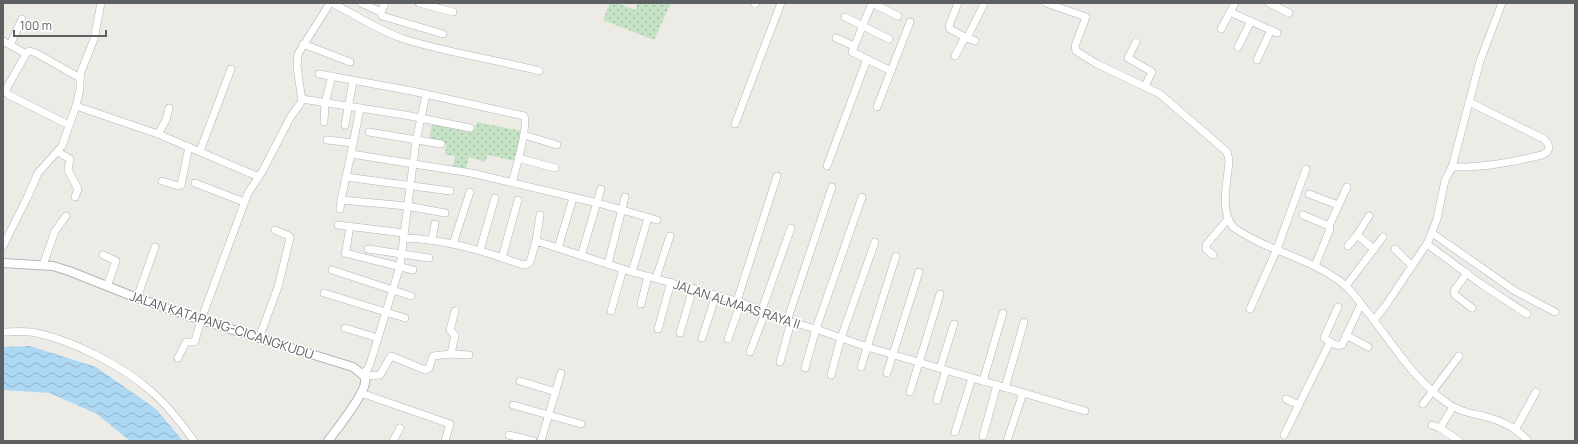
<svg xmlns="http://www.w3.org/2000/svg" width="1578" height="444" font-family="Manrope,sans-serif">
<defs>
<pattern id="grass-dots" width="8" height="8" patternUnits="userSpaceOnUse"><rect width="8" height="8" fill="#c5e2c4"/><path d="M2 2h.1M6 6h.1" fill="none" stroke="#a3bba3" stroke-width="1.8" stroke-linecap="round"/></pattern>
<pattern id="water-waves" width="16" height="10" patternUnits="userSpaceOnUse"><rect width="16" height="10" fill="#add8f4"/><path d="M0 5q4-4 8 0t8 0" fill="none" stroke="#90b3c9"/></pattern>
</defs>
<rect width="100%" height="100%" fill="#edebe5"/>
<!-- grass -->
<g fill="url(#grass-dots)">
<path d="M610,3H617L635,10L638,3H671L654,40L603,20Z"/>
<path d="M477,122L521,131L515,161L488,155L485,162L469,157L466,169L453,166L455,156L445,155L446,144L429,141L432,123L474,131Z"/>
</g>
<!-- water -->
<path fill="url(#water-waves)" d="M30,346L96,367L156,409L183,441H130L97,414L50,393L3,390V347Z"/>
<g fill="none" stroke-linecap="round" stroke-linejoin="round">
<defs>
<g id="minor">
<path d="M332,3C356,15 379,31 404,39C448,53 494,59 539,71"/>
<path d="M361,3L381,12L382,16L443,34"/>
<path d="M419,3L453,12"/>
<path d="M872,3L852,52L891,71"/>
<path d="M872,3L898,16"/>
<path d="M1046,3L1086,17L1075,46L1076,51L1097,64L1160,94L1227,152L1229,160C1228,181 1219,209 1233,227C1268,252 1313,258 1346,286C1353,293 1359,301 1365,309C1392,342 1412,378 1447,403C1458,411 1470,413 1483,416C1500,420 1517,428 1528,441"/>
<path d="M1269,3L1289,13"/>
<path d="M755,4L756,3"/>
<path d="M381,12L385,3"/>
<path d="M1230,12L1277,33"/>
<path d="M845,17L889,39"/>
<path d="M1221,29L1235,3"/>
<path d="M965,37L975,41"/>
<path d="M836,38L854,46"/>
<path d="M967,38L984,4"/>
<path d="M3,41L26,54"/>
<path d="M1136,42L1128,58L1152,72L1145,86"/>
<path d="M303,44L350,62"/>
<path d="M10,45L22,19"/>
<path d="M1238,47L1251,21"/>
<path d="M955,56L965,37L950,29L949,26L958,3"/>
<path d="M1257,60L1271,30"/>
<path d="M319,74L412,91L524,116C529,123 515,172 512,183"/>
<path d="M302,99L405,115L470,128"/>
<path d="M76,106L158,134L259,177"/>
<path d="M877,107L910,22"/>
<path d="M324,122L325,103L332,76"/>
<path d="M735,124L781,3"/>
<path d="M69,125L9,95L5,91L26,54L29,51L36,53L80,78L81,72L94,39L101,3"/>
<path d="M345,125L353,81"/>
<path d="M369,132L441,144"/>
<path d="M158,134L166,120L169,108"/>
<path d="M524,135L557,145"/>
<path d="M327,140L353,143"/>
<path d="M200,151L231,69"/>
<path d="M58,152L70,159L68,170L78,189L75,197"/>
<path d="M351,154L360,108"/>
<path d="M518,158L555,168"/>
<path d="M827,166L867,59"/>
<path d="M1452,167C1482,168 1512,162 1542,155L1547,152L1549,148L1548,144L1544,139L1469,102"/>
<path d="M346,177L351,154L471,173L598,203L657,220"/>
<path d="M162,181L178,186L181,185L189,147"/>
<path d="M195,183L244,202"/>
<path d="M1309,194L1338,205"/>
<path d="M341,200L346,177L450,191"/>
<path d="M340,209L341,200L407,206L445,213"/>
<path d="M1303,215L1329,226L1330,229L1315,266"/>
<path d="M1369,216L1357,235L1374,249"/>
<path d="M338,225L404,233"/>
<path d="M1329,226L1347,187"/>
<path d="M1432,233L1515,291L1555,312"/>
<path d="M403,238C445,239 484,251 523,265L528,264L530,262L536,241L632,272L737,301L787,321L816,329L867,347L1085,411"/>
<path d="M432,239L435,224"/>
<path d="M536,241L540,215"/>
<path d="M453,244L470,192"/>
<path d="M1427,244L1481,284L1527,314"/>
<path d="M3,246L27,198L38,173L62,146L76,106L80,89V78"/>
<path d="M1348,246L1357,235"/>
<path d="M558,248L573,198"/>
<path d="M368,249L429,258"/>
<path d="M1395,249L1412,266"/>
<path d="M346,250L350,226"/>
<path d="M480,250L495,198"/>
<path d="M345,253L413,270"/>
<path d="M103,255L116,261L107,286"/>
<path d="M1213,255L1206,249V245L1228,219"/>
<path d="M581,256L601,189"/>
<path d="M502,258L518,200"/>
<path d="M608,264L625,197"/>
<path d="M43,265L55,231L66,216"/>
<path d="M332,270L411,296"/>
<path d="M632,272L648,218"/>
<path d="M1467,273L1454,291L1455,295L1472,308"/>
<path d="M656,278L670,236"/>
<path d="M1346,286L1383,237"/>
<path d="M324,293L405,318"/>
<path d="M137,298L155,247"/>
<path d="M737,301L777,176"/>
<path d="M641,304L648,276"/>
<path d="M1338,307L1324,338C1329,341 1335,347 1342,345L1361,304"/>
<path d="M1250,309L1277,249L1306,169"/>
<path d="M611,311L623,269"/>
<path d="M761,312L791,228"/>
<path d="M1374,320L1386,305L1428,242L1437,219L1445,180L1452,167L1480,61L1502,3"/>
<path d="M787,321L832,187"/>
<path d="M345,328L378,338"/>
<path d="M658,329L671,282"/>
<path d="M3,332C12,332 21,331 30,332C69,338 123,366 152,392C168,406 182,424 194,441"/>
<path d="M680,333L693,288"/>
<path d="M1346,335L1368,347"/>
<path d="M259,338L278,287L290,238L289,236L275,230"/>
<path d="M702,338L716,295"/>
<path d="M728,339L741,302"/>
<path d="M750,352L765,313"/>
<path d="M451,354L455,335L450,330L455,311"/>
<path d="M178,358L186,342H193L195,341L201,320L248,193L262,172L290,118L302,101L297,67L298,54L330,3"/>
<path d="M780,362L791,322"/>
<path d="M861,367L896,256"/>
<path d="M805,368L816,329L862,197"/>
<path d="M940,368L954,324"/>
<path d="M362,373L367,370L370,364L400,266L416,141L426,95"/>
<path d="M887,373L919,272"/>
<path d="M831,375L841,338L875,242"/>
<path d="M364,376L380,375L391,356L425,370L429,368L433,356L451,354L469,355"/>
<path d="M520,381L556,392"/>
<path d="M983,381L1003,313"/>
<path d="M1005,388L1024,322"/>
<path d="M910,392L940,294"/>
<path d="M361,393L450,424L445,441"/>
<path d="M1286,399L1299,405"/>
<path d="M937,400L946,370"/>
<path d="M1423,404L1459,356"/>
<path d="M513,405L581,424"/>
<path d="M1432,425L1440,428L1459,441"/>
<path d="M1440,428L1453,407"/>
<path d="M1515,430L1536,392"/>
<path d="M955,432L972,378"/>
<path d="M509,435L533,441"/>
<path d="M1284,435L1330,342"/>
<path d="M983,436L997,385"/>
<path d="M393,441L400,428"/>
<path d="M541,441L561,373"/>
<path d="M1007,441L1023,393"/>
</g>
<path id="tertiary" d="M3,263L53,266L69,271L137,298L201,320L353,367L364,376C365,378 366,380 365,382C365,394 336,430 328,441"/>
</defs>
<!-- minor casing -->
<use href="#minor" stroke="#b2b5b8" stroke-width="8"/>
<!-- tertiary casing -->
<use href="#tertiary" stroke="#b2b5b8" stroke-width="10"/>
<!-- minor -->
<use href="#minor" stroke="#fff" stroke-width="7"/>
<!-- tertiary -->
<use href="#tertiary" stroke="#fff" stroke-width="8"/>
</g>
<g text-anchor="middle" stroke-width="3" stroke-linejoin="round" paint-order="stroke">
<!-- street labels -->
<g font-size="13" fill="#5c6063" stroke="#fff">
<text transform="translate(737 304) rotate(18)" y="5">JALAN ALMAAS RAYA II</text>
<text transform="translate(222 325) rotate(18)" y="5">JALAN KATAPANG-CICANGKUDU</text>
</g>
</g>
<!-- border -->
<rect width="1578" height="444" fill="none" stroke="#5c6063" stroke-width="8"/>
<!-- scale -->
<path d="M14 30v6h92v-6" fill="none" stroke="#5c6063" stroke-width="2"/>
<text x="20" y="30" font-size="12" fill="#5c6063" stroke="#ffffff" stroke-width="3" paint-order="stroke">100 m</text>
</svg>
